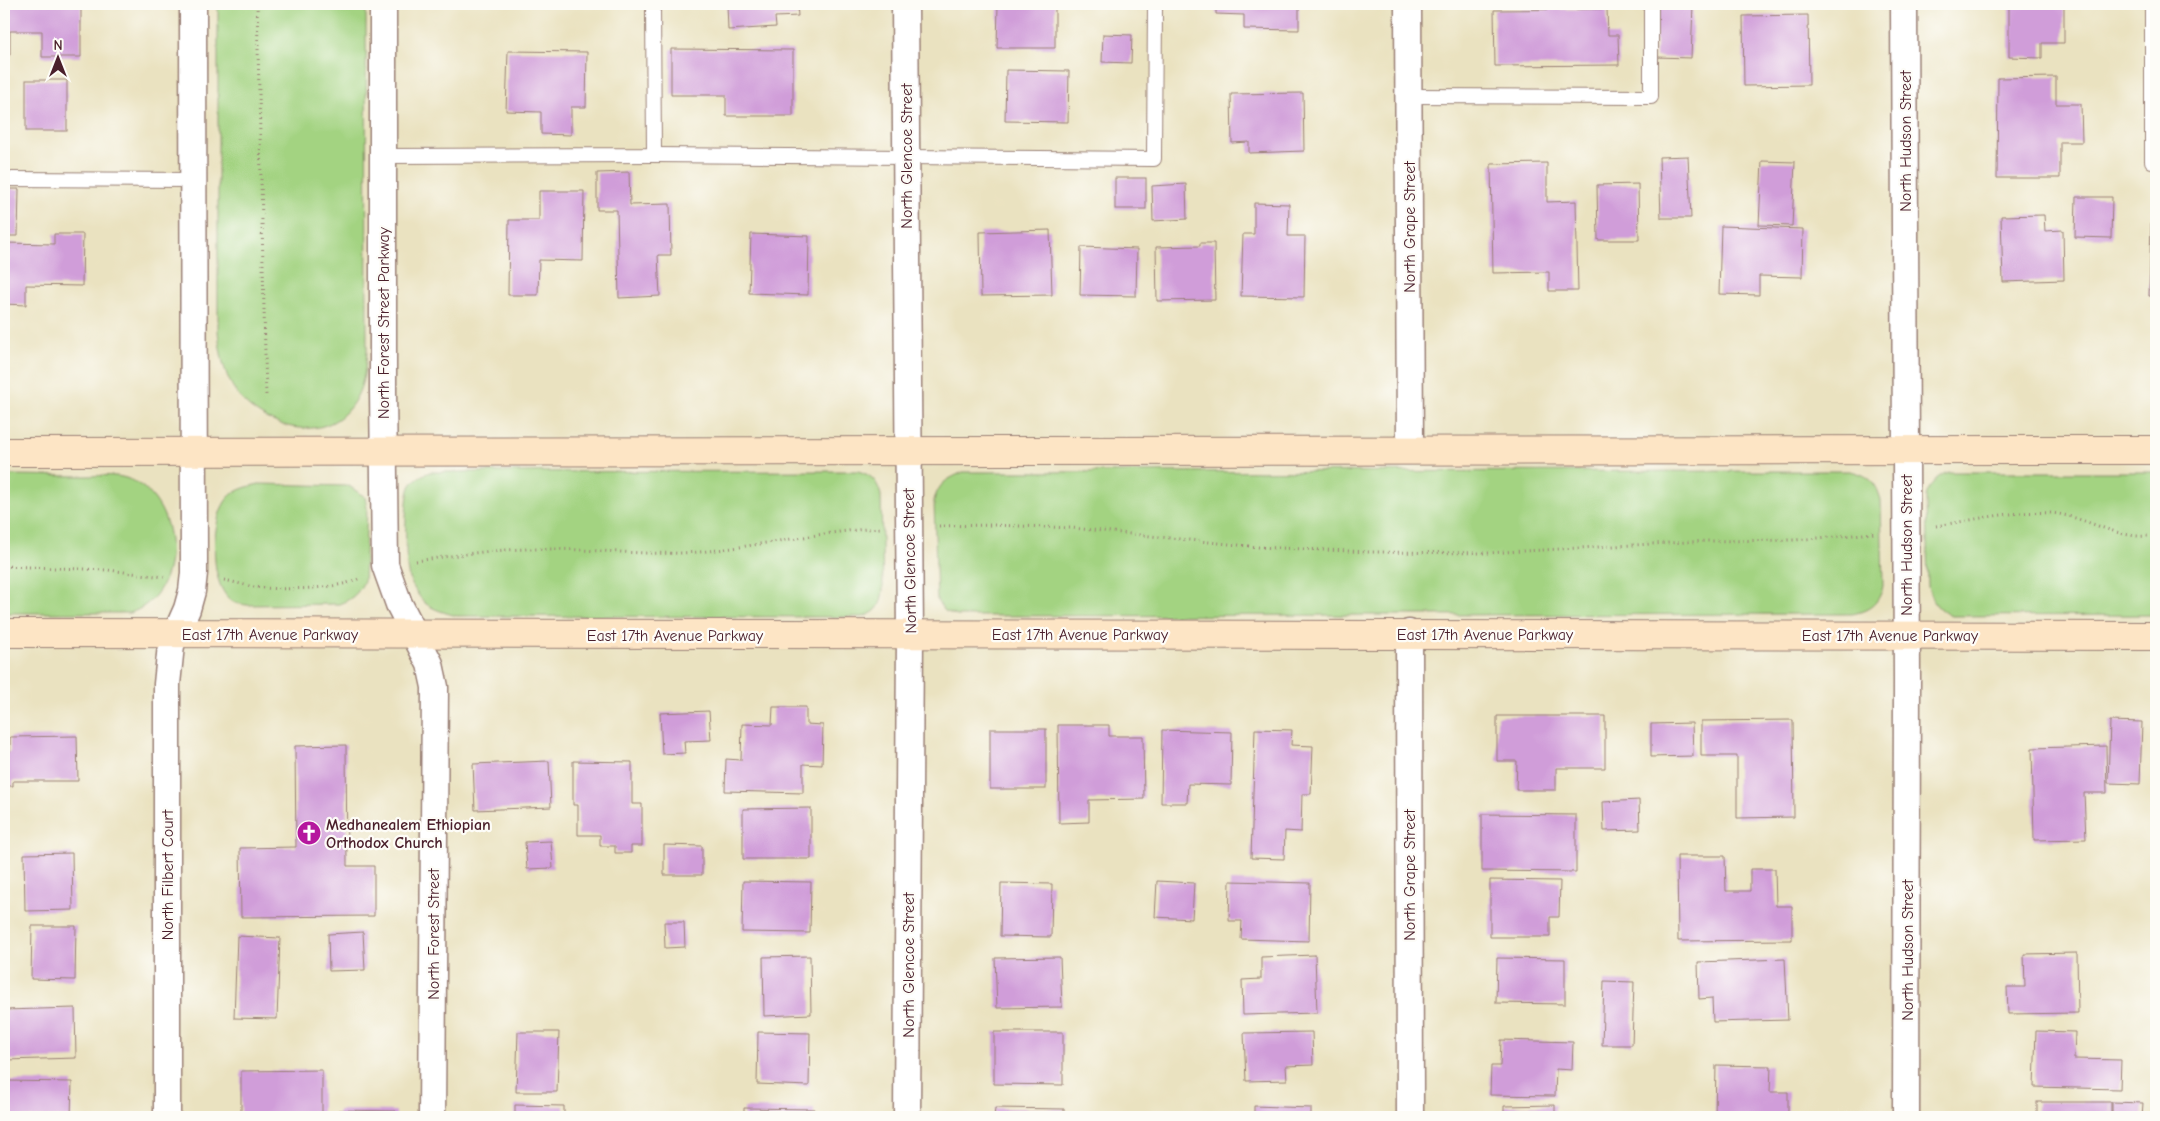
<svg xmlns="http://www.w3.org/2000/svg" width="2160" height="1121" font-family="'Comic Neue',sans-serif">
<rect width="100%" height="100%" fill="#fdfcf7"/>
<filter id="ink" filterUnits="userSpaceOnUse"><feTurbulence type="fractalNoise" baseFrequency=".02" numOctaves="2"/><feDisplacementMap in="SourceGraphic" scale="10" xChannelSelector="R" yChannelSelector="G"/><feConvolveMatrix kernelMatrix="1 2 1 2 8 2 1 2 1" color-interpolation-filters="sRGB"/></filter>
<filter id="wash" filterUnits="userSpaceOnUse"><feTurbulence type="fractalNoise" baseFrequency=".0096" numOctaves="4" result="noise"/><feDisplacementMap in="SourceGraphic" scale="20" xChannelSelector="R" yChannelSelector="G"/><feGaussianBlur stdDeviation="1.12" result="paint"/><feColorMatrix in="noise" values="0 0 0 0 0 0 0 0 0 0 0 0 0 0 0 0 0 1.4 0 .05"/><feComposite in="paint" operator="in"/></filter>
<g filter="url(#wash)">
<rect width="100%" height="100%" fill="#eae2c0"/>
<!-- green -->
<g fill="#a3d381" stroke="#767956">
<path d="M218,4H366L367,352C365,374 362,395 346,412C315,445 254,423 234,389C223,371 220,352 218,331Z"/>
<path d="M858,471C872,475 877,481 881,495L883,591C880,608 878,611 863,617L457,616C446,613 434,610 425,603C418,596 410,583 408,573C405,559 404,496 411,485C416,478 422,475 430,472Z"/>
<path d="M1850,471C1869,475 1876,482 1881,500L1883,586C1879,604 1869,611 1852,614L957,616L945,611L937,601L934,500C940,482 946,480 963,472Z"/>
<path d="M1948,472H2156V615L1951,616C1937,609 1932,601 1928,587L1926,496C1931,483 1936,477 1948,472Z"/>
<path d="M4,475C30,475 57,476 84,476C97,476 113,474 126,478C182,497 187,594 130,613H4Z"/>
<path d="M259,484L349,486L365,497L367,508L364,581C358,594 352,599 339,604L246,605C243,604 238,604 235,603C208,590 211,523 225,502C232,490 246,487 259,484Z"/>
</g>
<g id="blocks">
<!-- building -->
<g fill="#d09dd9">
<path d="M4,4H81V57H42V31H10V55L4,56Z"/>
<path d="M727,4H797L798,16L775,17L776,27L728,30Z"/>
<path d="M998,4H1055V48H997Z"/>
<path d="M1216,4H1299V30L1244,29V15L1216,14Z"/>
<path d="M1656,4H1693L1691,58L1656,57Z"/>
<path d="M2009,4H2064V43H2042V58L2009,57Z"/>
<path d="M1607,9L1608,35H1618L1619,65L1495,66L1494,10Z"/>
<path d="M1808,15L1809,85L1744,86L1743,16Z"/>
<path d="M1103,34L1132,35L1131,63L1102,62Z"/>
<path d="M671,49L793,50V116H726V95H671Z"/>
<path d="M508,51L587,52L586,107H571V135L541,134V112L506,111Z"/>
<path d="M1006,70L1069,71L1068,122L1005,121Z"/>
<path d="M2056,77V104H2081L2082,142H2060V178H1997L1998,78Z"/>
<rect x="26" y="80" width="41" height="51"/>
<path d="M1303,93L1304,151L1249,153V142L1232,143L1231,94Z"/>
<path d="M1688,156L1691,218H1661L1659,157Z"/>
<path d="M1762,161L1795,162L1792,226L1759,225Z"/>
<path d="M1547,163V202L1576,201L1578,291H1549V272L1493,273L1491,164Z"/>
<path d="M629,172L630,205L670,204L671,255H658L660,296L619,298L617,210H597V173Z"/>
<rect x="1115" y="178" width="31" height="31"/>
<path d="M1186,184L1187,219L1153,221L1152,186Z"/>
<path d="M1638,184L1639,240H1598L1597,185Z"/>
<path d="M4,189H19L18,236H4Z"/>
<path d="M539,191H584L583,261L539,260L538,295H508L509,220H539Z"/>
<path d="M2076,197H2112L2111,238L2075,237Z"/>
<path d="M1254,203L1289,204L1288,236H1305L1304,297L1241,296L1243,234H1254Z"/>
<path d="M2044,215L2045,231L2063,230L2064,280L2003,282L2001,216Z"/>
<path d="M2151,221L2156,222V296H2149Z"/>
<path d="M1721,226L1803,229L1802,277L1759,276V295L1719,294Z"/>
<path d="M1050,230L1052,295L981,296L980,232Z"/>
<path d="M54,234H83L82,286L26,285V305L4,304V243L54,244Z"/>
<path d="M751,234L809,236L808,295L749,293Z"/>
<path d="M1200,243H1214L1215,300L1157,301L1156,247L1200,246Z"/>
<path d="M1081,247L1137,249L1136,296L1080,295Z"/>
<path d="M773,707H806V724L823,725L822,765L803,764V793L725,791L726,759L741,760L742,724L772,725Z"/>
<path d="M709,711L711,740L684,741L685,753L662,754L660,713Z"/>
<path d="M1497,716H1605V768H1556V790H1516L1517,761H1497Z"/>
<path d="M1793,720L1794,817L1737,818V756H1701V721Z"/>
<path d="M2110,721L2142,722L2140,784L2108,783Z"/>
<path d="M1692,723L1693,756L1651,757V724Z"/>
<path d="M1058,725H1109V736H1143L1144,799L1089,800V822L1059,823Z"/>
<rect x="990" y="729" width="56" height="60"/>
<path d="M1255,729L1292,730L1291,745L1313,746L1311,794H1302L1301,832L1285,831L1284,859L1251,858Z"/>
<path d="M1162,730L1232,732L1231,785L1188,784L1187,803H1161Z"/>
<path d="M77,736L78,781H13V786H4V753L10,752V737Z"/>
<path d="M346,745L347,866H374V916L241,917L240,848L296,847L295,746Z"/>
<path d="M2106,746L2107,793H2084L2086,839L2034,840L2032,748Z"/>
<path d="M549,761L551,807L475,810L473,764Z"/>
<path d="M573,761L632,762V804H642V846H631V853H615V846H600V835H578V805H573Z"/>
<path d="M1639,800L1640,830L1604,831L1603,802Z"/>
<path d="M811,808V859H743V809Z"/>
<path d="M1482,814L1576,815V872L1482,871Z"/>
<path d="M551,841L553,868L527,869L525,842Z"/>
<path d="M664,845L702,846V875H664Z"/>
<path d="M72,853L73,910L25,911L24,854Z"/>
<path d="M1677,856H1725L1726,891H1750V869H1775L1776,906H1792V940L1678,941Z"/>
<path d="M1490,880L1560,881L1559,917H1550V937H1490Z"/>
<path d="M743,881L811,882L810,933L742,932Z"/>
<path d="M1157,881L1194,883L1192,919L1155,917Z"/>
<path d="M1230,881L1310,883L1309,941L1241,939L1242,921H1229Z"/>
<path d="M1001,883L1052,884L1051,937L1000,936Z"/>
<path d="M664,922H684L685,947L665,948Z"/>
<path d="M32,926H76L75,980L31,979Z"/>
<path d="M363,932L365,970L329,971L328,934Z"/>
<path d="M237,936L280,938L277,1019L234,1018Z"/>
<path d="M2077,953L2078,1013L2008,1014L2007,987H2025L2024,954Z"/>
<path d="M1315,955L1317,1013L1243,1015L1242,980L1261,979V957Z"/>
<path d="M810,956L811,1014L764,1016L763,957Z"/>
<path d="M1060,957L1062,1007L997,1008L995,958Z"/>
<path d="M1497,958L1565,959V1004L1496,1003Z"/>
<path d="M1785,959L1788,1020L1713,1022L1712,998L1699,999L1698,962Z"/>
<path d="M1604,981L1634,982L1632,1045H1602Z"/>
<path d="M75,1008L76,1058L6,1060L4,1010Z"/>
<path d="M2036,1031L2075,1032L2074,1059L2121,1060L2120,1089L2034,1087Z"/>
<path d="M518,1032H559L557,1092H516Z"/>
<path d="M758,1032L810,1033L809,1086L757,1084Z"/>
<path d="M994,1032H1063V1085L994,1084Z"/>
<path d="M1312,1032L1313,1065L1286,1066L1287,1080L1246,1081L1244,1033Z"/>
<path d="M1501,1040L1573,1042L1572,1070L1556,1069L1555,1096L1490,1095L1491,1066H1500Z"/>
<path d="M1716,1065L1771,1066L1770,1092H1788V1117H1715Z"/>
<path d="M322,1070V1117H241V1071Z"/>
<path d="M5,1081L72,1082L71,1117H5Z"/>
<rect x="2037" y="1102" width="74" height="15"/>
<path d="M2112,1102L2143,1103L2142,1117H2112Z"/>
<path d="M515,1105L564,1106V1117H515Z"/>
<path d="M1555,1105V1117H1504V1106Z"/>
<path d="M1254,1106L1311,1108V1117H1254Z"/>
<path d="M744,1108L814,1109V1117H744Z"/>
<path d="M995,1108L1064,1109V1117H994Z"/>
<path d="M338,1110L396,1111V1117H338Z"/>
</g>
</g>
</g>
<g filter="url(#ink)">
<use href="#blocks" fill-opacity="0" stroke="#9a8076" stroke-width="1"/>
<g fill="none" stroke-linecap="round" stroke-linejoin="round">
<defs>
<g id="service">
<path d="M2152,4V161H2156"/>
<path d="M1409,96L1651,97V4"/>
<path d="M654,155L1154,159L1155,4"/>
<path d="M383,156L654,155L653,4"/>
<path d="M4,179L193,180"/>
</g>
<g id="minor">
<path d="M383,4V391L385,565L399,604L430,664L435,687L432,1117"/>
<path d="M905,4L910,635L907,1117"/>
<path d="M1408,4L1410,450"/>
<path d="M1904,4L1907,679L1906,1117"/>
<path d="M1409,633L1410,1117"/>
<path d="M167,1117V684L171,645L187,609L192,591L194,573L193,4"/>
</g>
<g id="secondary">
<path d="M4,452L2156,450"/>
<path d="M4,633L2156,636"/>
</g>
</defs>
<!-- service casing -->
<use href="#service" stroke="#9a8076" stroke-width="16"/>
<!-- minor casing -->
<use href="#minor" stroke="#9a8076" stroke-width="29"/>
<!-- secondary casing -->
<use href="#secondary" stroke="#9a8076" stroke-width="30"/>
<!-- path -->
<g stroke="#9a8076" stroke-width="3" stroke-dasharray="1 4" stroke-linecap="butt">
<path d="M257,4L266,396"/>
<path d="M939,526L993,525L1072,528L1258,547L1370,552L1487,553L1706,541L1795,540L1875,533"/>
<path d="M1936,526C1973,520 2014,510 2051,513C2087,516 2119,542 2156,535"/>
<path d="M416,561C458,555 501,548 544,549C596,549 648,556 699,552C760,546 819,532 880,528"/>
<path d="M4,566L108,570L164,577"/>
<path d="M224,580C234,582 244,585 254,587C279,590 336,590 358,579"/>
</g>
<!-- service -->
<use href="#service" stroke="#fff" stroke-width="14"/>
<!-- minor -->
<use href="#minor" stroke="#fff" stroke-width="26"/>
<!-- secondary -->
<use href="#secondary" stroke="#fde5c5" stroke-width="28"/>
</g>
</g>
<!-- icons -->
<defs>
<symbol id="church-disc" viewBox="-11 -11 22 22"><circle r="9.5" fill="#b5179e" stroke="#fdfcf7"/><path d="M-1.2-6h2.4v3.5h3.3v2.4h-3.3V6h-2.4V-.1h-3.3v-2.4h3.3Z" fill="#fff"/></symbol>
</defs>
<g fill-rule="evenodd">
<use href="#church-disc" x="295" y="819" width="28" height="28"/>
</g>
<g text-anchor="middle" stroke-width="4.5" stroke-linejoin="round" paint-order="stroke">
<!-- street labels -->
<g font-size="16" fill="#4a1f2b" stroke="#fdfcf7">
<text transform="translate(1905 141) rotate(-90)" y="6">North Hudson Street</text>
<text transform="translate(906 156) rotate(-90)" y="6">North Glencoe Street</text>
<text transform="translate(1409 227) rotate(-90)" y="6">North Grape Street</text>
<text transform="translate(383 323) rotate(-90)" y="6">North Forest Street Parkway</text>
<text transform="translate(1906 545) rotate(-90)" y="6">North Hudson Street</text>
<text transform="translate(909 561) rotate(-91)" y="6">North Glencoe Street</text>
<text x="270" y="640">East 17th Avenue Parkway</text>
<text x="1080" y="640">East 17th Avenue Parkway</text>
<text x="1485" y="640">East 17th Avenue Parkway</text>
<text x="675" y="641">East 17th Avenue Parkway</text>
<text x="1890" y="641">East 17th Avenue Parkway</text>
<text transform="translate(167 875) rotate(-90)" y="6">North Filbert Court</text>
<text transform="translate(1409 875) rotate(-90)" y="6">North Grape Street</text>
<text transform="translate(433 934) rotate(-90)" y="6">North Forest Street</text>
<text transform="translate(1907 950) rotate(-90)" y="6">North Hudson Street</text>
<text transform="translate(908 965) rotate(-90)" y="6">North Glencoe Street</text>
</g>
<!-- poi labels -->
<g font-size="16" font-weight="bold" fill="#4a1f2b" stroke="#fdfcf7" text-anchor="start">
<text x="326" y="830">Medhanealem Ethiopian<tspan x="326" dy="18">Orthodox Church</tspan></text>
</g>
</g>
<!-- margin -->
<rect width="2160" height="1121" fill="none" stroke="#fdfcf7" stroke-width="20"/>
<!-- north arrow -->
<g transform="translate(58 58)" stroke="#fdfcf7" stroke-width="4" paint-order="stroke">
<path d="M0-4L9 19L0 12L-9 19Z" fill="#4a1f2b"/>
<text y="-8" font-size="14" font-weight="bold" text-anchor="middle" fill="#4a1f2b">N</text>
</g>
</svg>
